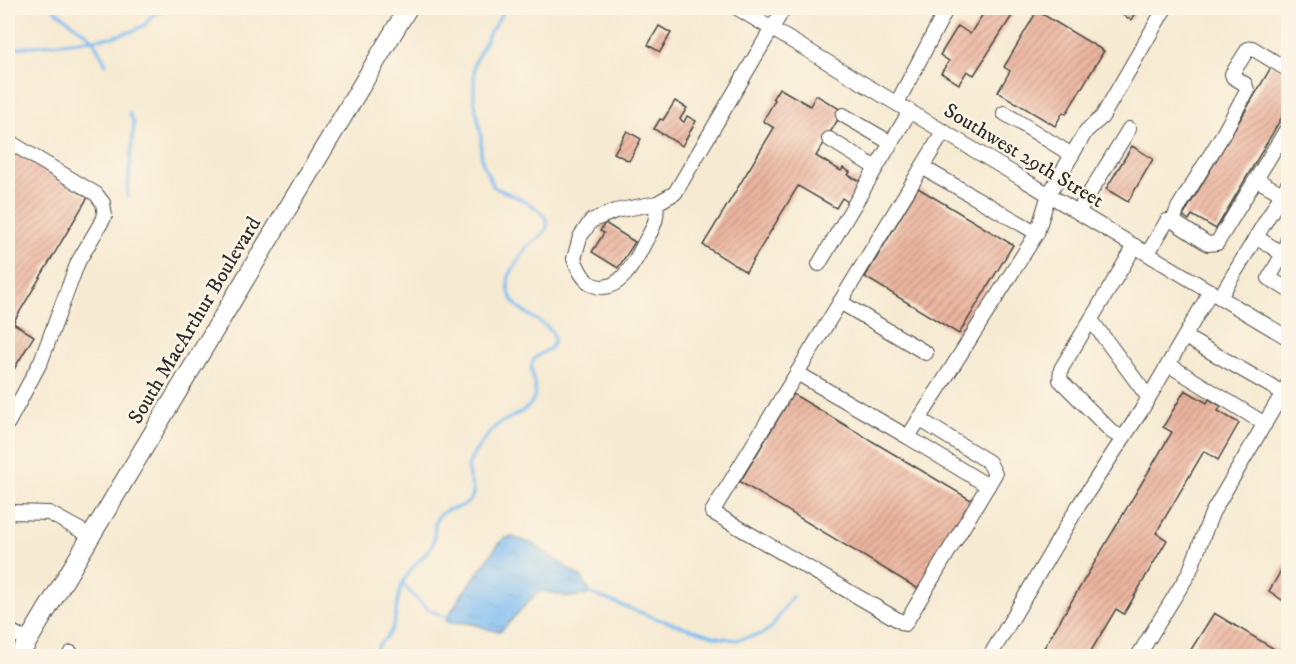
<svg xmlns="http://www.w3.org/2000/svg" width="1296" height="664" font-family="'IM FELL DW Pica',serif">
<defs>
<pattern id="water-ripples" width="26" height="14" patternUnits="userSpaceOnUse" patternTransform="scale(1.5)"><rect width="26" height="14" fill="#7fbef3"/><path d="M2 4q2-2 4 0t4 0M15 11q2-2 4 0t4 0" fill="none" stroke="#6ea3d0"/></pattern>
<pattern id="building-hatch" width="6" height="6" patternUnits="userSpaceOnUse" patternTransform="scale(1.5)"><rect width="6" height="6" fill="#ecb59f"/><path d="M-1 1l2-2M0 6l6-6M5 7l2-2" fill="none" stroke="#bf9382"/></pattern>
</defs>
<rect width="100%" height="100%" fill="#fcf5e5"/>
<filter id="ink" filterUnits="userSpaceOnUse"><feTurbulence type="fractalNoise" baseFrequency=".0167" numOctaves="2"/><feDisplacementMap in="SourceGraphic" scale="12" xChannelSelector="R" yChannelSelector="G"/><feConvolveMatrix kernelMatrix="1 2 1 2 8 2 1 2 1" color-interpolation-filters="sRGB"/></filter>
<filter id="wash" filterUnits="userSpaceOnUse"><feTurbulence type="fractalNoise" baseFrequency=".008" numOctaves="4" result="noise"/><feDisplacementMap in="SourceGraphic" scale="24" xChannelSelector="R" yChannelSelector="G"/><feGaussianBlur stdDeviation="1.35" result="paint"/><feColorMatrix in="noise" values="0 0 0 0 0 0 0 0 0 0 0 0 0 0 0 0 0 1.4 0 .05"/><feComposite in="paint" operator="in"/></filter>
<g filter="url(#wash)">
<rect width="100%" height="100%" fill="#f6ead2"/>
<!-- water -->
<path fill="url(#water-ripples)" stroke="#55748f" stroke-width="1.5" d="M512,537L533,544L583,579L590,592L587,595L569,597L543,591L536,594L501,631C492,632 485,627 476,625C468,622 459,622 450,623L446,620L463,593L498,545L505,538Z"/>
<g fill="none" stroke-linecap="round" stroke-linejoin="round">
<!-- stream -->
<g stroke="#7fbef3" stroke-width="3">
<path d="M52,8L92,38L106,64"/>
<path d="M8,49L112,37L133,31L146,24L151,16L171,8"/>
<path d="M127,197L134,123L129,113"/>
<path d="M402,583C415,597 430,618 451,616"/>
<path d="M587,592L655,618L717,637L736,640L762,634L772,627L792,596"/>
<path d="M374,656C377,641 384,643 391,631C398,616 396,598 403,583C409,567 425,558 433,543C436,535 432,525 438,517C446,505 466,511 472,497C476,488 468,480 468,471C467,459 483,442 490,432C501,417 524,417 533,400C540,387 527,370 533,361C539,351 554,352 554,339C554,320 507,316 508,283C508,275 513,269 517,263C520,258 523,252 527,247C533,241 543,237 546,229C555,209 506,193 494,187L483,164L481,153V135L474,99V64L490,32L506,8"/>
</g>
</g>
<g id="blocks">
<!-- building -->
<g fill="url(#building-hatch)">
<path d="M987,8H1017L974,75L967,71L959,84L941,73L949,61L940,55L958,26L970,34Z"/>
<path d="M1110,8H1138L1131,20Z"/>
<path d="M1037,11L1104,51L1066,114L1063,112L1055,126L998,92L1010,71L1004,67Z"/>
<path d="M659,26L671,33L660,52L648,45Z"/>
<path d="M1273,64L1288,74V107L1216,229L1192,215L1189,220L1183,216Z"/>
<path d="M779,88L810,106L816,95L843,111L816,156L841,171L843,168L850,172L848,175L861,182L848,202L842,198L836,208L798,186L746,272L703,245L774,128L763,121L775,100L773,98Z"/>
<path d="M675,101L687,108L680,119L684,122L687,116L696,121L682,146L654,129L660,119L663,120Z"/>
<path d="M627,131L641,139L629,161L614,153Z"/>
<path d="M1132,146L1153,159L1128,202L1106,189Z"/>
<path d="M8,149L88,197L13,323L34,336L8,379Z"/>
<path d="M918,188L1013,245L959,334L865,277Z"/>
<path d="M605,223L635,242L618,268L592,252L604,233L600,231Z"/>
<path d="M1185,390L1207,403L1209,399L1221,406L1218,411L1239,423L1218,460L1204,451L1156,533L1167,540L1124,614L1116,609L1088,656H1039L1172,432L1163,427Z"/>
<path d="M793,394L976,503L920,590L740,482Z"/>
<path d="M1288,559V604L1269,591Z"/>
<path d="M1214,613L1286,656H1187Z"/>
</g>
</g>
</g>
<g filter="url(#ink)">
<use href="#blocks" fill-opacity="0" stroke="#494844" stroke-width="1.5"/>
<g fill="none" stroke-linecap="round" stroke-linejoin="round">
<defs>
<g id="minor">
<path d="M737,8L1288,338"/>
<path d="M897,103L947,8"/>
<path d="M1004,113L1072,155"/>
<path d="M843,115L891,143"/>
<path d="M944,131L797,373L908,437L1037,233L1049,194L1086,131L1102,117L1165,8"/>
<path d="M829,139L876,168"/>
<path d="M8,141L96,194L103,203L105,216L78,262L41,361L8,423"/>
<path d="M922,167L1037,233"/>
<path d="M1257,180L1288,197"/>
<path d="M657,203C656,207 657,212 656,217C655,226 649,235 645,242C636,260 619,296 593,285C583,280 578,268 574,259L580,237L591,221L615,211L657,203L675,193L784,8"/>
<path d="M1078,212L1129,129"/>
<path d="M1173,221L1208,244L1217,243L1288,127"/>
<path d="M1256,237L1283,254"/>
<path d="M1288,239L1283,254L1269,278L1288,290"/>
<path d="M1148,253L1167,221H1173L1178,208L1222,136L1247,90L1245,84L1233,77L1232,74L1248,49L1252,48L1288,70"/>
<path d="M819,264L910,111"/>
<path d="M1220,297L1288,184"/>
<path d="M840,302L926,353"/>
<path d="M1091,320L1148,397"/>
<path d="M1185,337L1283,393"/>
<path d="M1169,365L1265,424"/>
<path d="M797,373L712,512L905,624L995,474L989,462L919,419"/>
<path d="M908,437L988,486"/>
<path d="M1123,438L1112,432L1060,380L1061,369L1135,246"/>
<path d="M8,515L11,512L49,513L91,536"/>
<path d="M8,629L28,642"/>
<path d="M69,656L71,653"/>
<path d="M990,656L1079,505L1141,411L1211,291"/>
<path d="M1138,656L1189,573L1212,513L1288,384"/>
</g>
<path id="major" d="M19,656L408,8"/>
</defs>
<!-- minor casing -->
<use href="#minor" stroke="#494844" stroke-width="16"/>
<!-- major casing -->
<use href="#major" stroke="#494844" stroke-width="20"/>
<!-- minor -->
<use href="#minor" stroke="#fff" stroke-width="14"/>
<!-- major -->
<use href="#major" stroke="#fff" stroke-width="18"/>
</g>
</g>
<g text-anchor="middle" stroke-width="5" stroke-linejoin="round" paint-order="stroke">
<!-- street labels -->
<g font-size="21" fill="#2b2b2b" stroke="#fcf5e5">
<text transform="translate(1024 155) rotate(31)" y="7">Southwest 29th Street</text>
<text transform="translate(194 320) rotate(-59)" y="7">South MacArthur Boulevard</text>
</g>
</g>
<!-- margin -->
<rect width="1296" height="664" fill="none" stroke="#fcf5e5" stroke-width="30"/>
</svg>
